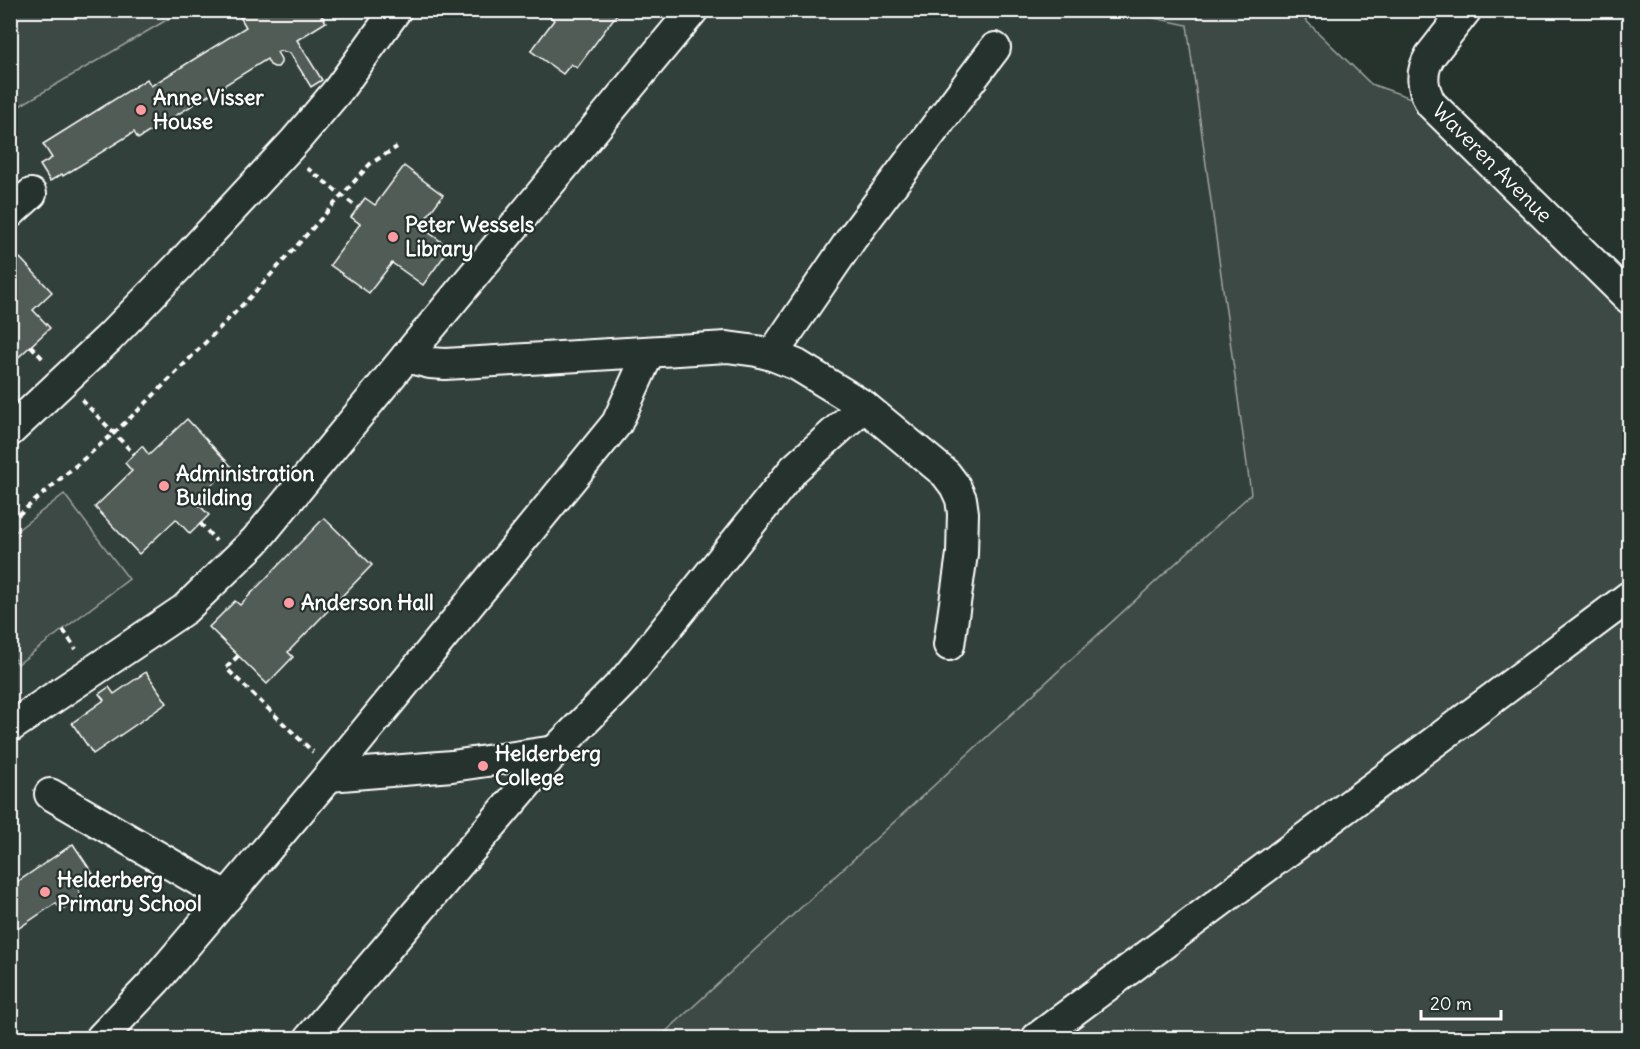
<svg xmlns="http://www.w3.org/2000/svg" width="1640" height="1049" font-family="Delius,sans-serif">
<rect width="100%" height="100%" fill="#26332d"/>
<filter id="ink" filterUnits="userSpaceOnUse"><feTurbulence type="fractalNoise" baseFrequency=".0167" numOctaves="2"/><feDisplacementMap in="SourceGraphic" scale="12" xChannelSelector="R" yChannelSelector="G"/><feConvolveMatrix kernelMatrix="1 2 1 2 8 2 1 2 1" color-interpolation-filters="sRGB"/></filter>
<g filter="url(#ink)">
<!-- built -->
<path fill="#333f3a" d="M1122,10L1187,25L1252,493L659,1038H11L10,111L182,11Z"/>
<!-- green -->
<g fill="#3e4944" stroke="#9ea4a2" stroke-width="1.5">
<path d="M11,10H182V11L11,111Z"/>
<path d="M1122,11H1296L1371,84L1414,99L1420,110L1629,315V581L1015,1038H659L1251,494L1187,25Z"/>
<path d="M64,494L129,579L18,664L11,654V535Z"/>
<path d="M1629,596V1038H1037Z"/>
</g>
<!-- building -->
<g fill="#515c57" stroke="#fff" stroke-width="1.5">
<path d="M236,10H318L326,22L297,40L322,80L311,87L290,53L279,51L277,52L281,59V63L278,67H274L270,65L267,59L138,139L134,132L63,176L62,174L50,181L40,165L52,158L43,144L147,79L151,86L246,27Z"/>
<path d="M550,10H612L617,14L577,68L571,64L563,74L531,51L554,20L547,14Z"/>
<path d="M404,166L443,195L420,226L450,248L423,285L392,263L369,293L330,265L360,224L351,217L365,198L375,205Z"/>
<path d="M20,258L52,292L33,310L50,328L10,365V267Z"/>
<path d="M187,419L231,466L195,501L209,515L190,534L176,519L139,554L95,507L132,471L125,463L142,446L149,455Z"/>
<path d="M324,518L372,565L288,652L293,657L267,684L209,627L235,601L240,605Z"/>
<path d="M146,672L167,703L93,754L72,723L104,700L99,694L109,687L114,694Z"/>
<path d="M73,844L95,877L78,889L82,896L61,910L56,903L10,934V887Z"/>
</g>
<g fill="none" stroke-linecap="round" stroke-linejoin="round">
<defs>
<g id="minor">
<path d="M1466,10L1430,56C1420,73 1422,87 1431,104L1630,299"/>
<path d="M10,213L31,194"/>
<path d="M772,355L852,238L995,48"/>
<path d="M406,357L693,10"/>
<path d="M10,431L109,338L180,265L295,141L339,89L396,10"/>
<path d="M10,727L185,609L255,541L406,357L430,363L445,364L727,347L757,351L772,355L797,365L864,406L946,474L955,486L961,499L963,513L962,554L949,645"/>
<path d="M329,776L452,766L555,751"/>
<path d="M50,794L227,897"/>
<path d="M101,1038L156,980L334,770L617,423L649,352"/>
<path d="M310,1038L555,751L625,680L794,469L864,406"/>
<path d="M1037,1038L1630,596"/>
</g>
</defs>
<!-- minor casing -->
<use href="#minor" stroke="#fff" stroke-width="34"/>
<!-- path -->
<g stroke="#fff" stroke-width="4" stroke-dasharray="6 4.5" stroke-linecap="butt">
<path d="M307,168L358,208"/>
<path d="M31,346L44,360"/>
<path d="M82,400L134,454"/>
<path d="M10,522L114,433L147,402L258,289L370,164L397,147"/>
<path d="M200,523L216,541"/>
<path d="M63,630L76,649"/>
<path d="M238,656L226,668L313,752"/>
</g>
<!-- minor -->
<use href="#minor" stroke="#26332d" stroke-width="30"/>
</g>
</g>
<!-- markers -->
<g fill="#ff9aa2" stroke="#26332d" stroke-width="2">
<circle cx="141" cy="110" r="6"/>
<circle cx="393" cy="237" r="6"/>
<circle cx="164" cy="486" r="6"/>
<circle cx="289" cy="603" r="6"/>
<circle cx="483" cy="766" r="6"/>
<circle cx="45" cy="892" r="6"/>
</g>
<g text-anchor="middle" stroke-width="4.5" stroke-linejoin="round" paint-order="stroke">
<!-- poi labels -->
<g font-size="21" font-weight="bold" fill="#fff" stroke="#26332d" text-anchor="start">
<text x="153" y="105">Anne Visser<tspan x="153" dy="24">House</tspan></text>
<text x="405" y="232">Peter Wessels<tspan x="405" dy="24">Library</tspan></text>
<text x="176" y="481">Administration<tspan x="176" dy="24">Building</tspan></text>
<text x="301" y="610">Anderson Hall</text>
<text x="495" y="761">Helderberg<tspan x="495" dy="24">College</tspan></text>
<text x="57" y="887">Helderberg<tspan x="57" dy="24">Primary School</tspan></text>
</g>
<!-- street labels -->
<g font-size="21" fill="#fff" stroke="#26332d">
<text transform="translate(1492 163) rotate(45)" y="7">Waveren Avenue</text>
</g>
</g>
<!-- margin -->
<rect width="1640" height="1049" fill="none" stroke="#26332d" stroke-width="36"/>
<rect x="18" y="18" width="1604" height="1013" fill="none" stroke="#fff" stroke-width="2" filter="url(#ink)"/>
<!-- scale -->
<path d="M1421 1010v9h80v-9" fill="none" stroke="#ffffff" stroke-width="3"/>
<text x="1430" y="1010" font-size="18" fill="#ffffff" stroke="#26332d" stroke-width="4.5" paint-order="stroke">20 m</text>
</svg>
